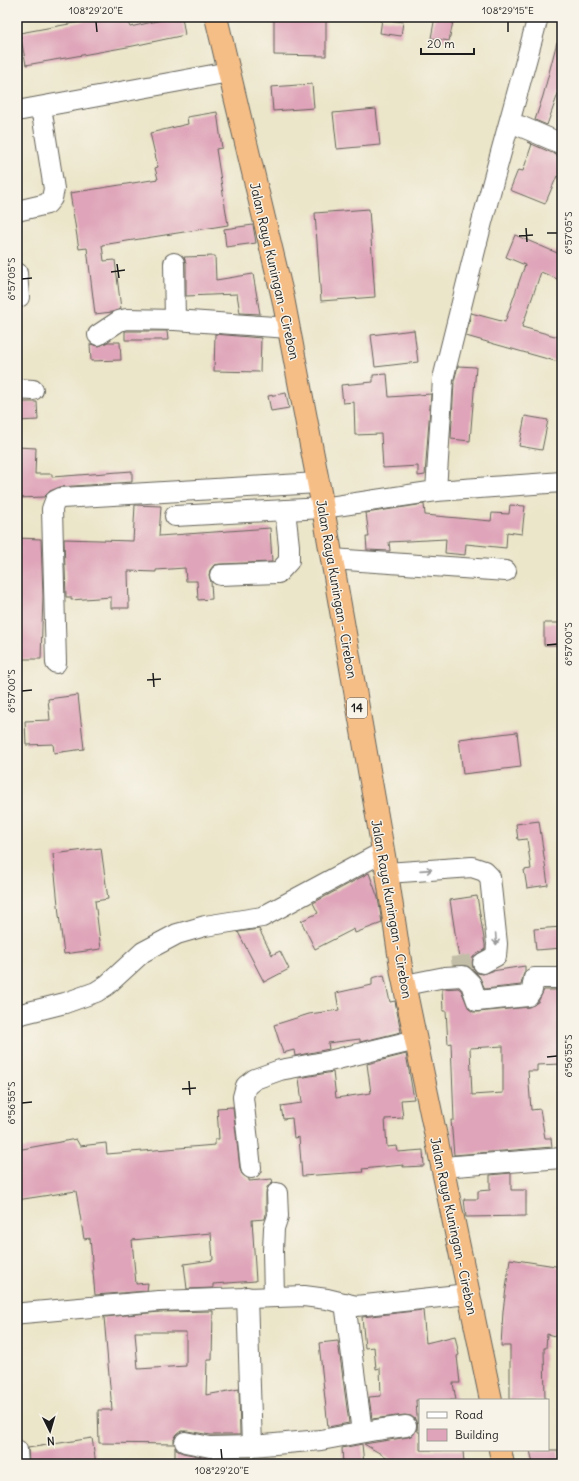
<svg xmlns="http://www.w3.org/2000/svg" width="579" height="1481" font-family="Delius,sans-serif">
<rect width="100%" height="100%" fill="#f7f3e8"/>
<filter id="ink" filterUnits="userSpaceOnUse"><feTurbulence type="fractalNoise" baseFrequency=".025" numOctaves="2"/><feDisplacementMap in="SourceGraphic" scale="8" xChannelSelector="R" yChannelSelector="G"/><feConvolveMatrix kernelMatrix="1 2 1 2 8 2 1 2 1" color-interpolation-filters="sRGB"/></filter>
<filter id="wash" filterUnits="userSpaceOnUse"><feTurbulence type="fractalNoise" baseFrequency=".012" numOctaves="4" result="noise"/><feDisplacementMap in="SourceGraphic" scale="16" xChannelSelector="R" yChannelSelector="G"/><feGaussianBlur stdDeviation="0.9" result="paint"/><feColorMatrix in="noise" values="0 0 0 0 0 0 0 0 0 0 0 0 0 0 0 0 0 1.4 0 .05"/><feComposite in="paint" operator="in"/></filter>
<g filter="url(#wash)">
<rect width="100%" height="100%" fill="#ebe5c9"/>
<g id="blocks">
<!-- building -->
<g fill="#dfa4b9" fill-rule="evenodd">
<path d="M107,17H128L130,27L175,17H182L185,35L133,46L26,65L20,33Z"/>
<path d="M435,17H454L449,41L431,38Z"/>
<path d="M274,19H326V56L274,55Z"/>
<path d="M382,19L403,22L401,36L380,33Z"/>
<path d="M557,42H562V92L559,91L547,125L535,120L543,96Z"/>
<path d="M312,84L314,108L273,111L271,87Z"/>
<path d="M376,109L380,145L337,149L333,113Z"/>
<path d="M217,112L222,148L216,149L228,225L102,245L104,261L115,260L121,309L112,312L95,314L87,248L79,249L70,193L158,179L155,168L158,167L150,133L188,124L187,117Z"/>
<path d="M527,142L557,155H562V179L557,176L545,204L510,190L518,170L523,171L532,144Z"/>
<path d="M369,209L375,297L321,301L315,213Z"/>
<path d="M253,225L256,243L226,247L224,229Z"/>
<path d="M515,235L562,255V281L541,272L522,327L562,338V363L466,336L471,313L505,322L525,265L506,257Z"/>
<path d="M215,256L216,280L253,274L260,314L240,313L237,294L186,296V263L184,257Z"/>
<path d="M414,330L418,362L375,367L371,335Z"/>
<path d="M125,331H167L168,340H125Z"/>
<path d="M215,334L261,338L260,372L214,371Z"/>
<path d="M108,342H120L121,360L91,361L90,344L99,346Z"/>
<path d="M458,366L476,367L470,441L451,439L454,381Z"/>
<path d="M387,374L389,397L431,394L425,475L418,476V466L383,468L381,434L355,435L354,402L343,403L341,385L373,382V375Z"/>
<path d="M286,393L289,408L271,411L268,396Z"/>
<path d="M17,402H37L38,420L17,421Z"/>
<path d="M525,416L548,420L542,450L519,446Z"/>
<path d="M17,447L36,448L35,474H52V477L132,471V482L60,487L50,491L44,497L17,498Z"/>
<path d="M424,504L425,515L491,521L492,513L509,514L510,505L525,506L522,534L507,532L506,548L466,544L465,555L445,553L446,539L389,542L390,551L367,550L366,537H369L366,513Z"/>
<path d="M135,505L161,506L159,536L270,528L272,562L220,564L214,565L210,570L209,575L211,582L212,599L198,600L197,581H186L185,568L156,570V572L128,571L129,608H111V597L71,600V597H66L64,539L133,541Z"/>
<path d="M17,538L41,539L43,596L41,659H17Z"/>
<rect x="544" y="623" width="18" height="22"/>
<path d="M78,695L84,749L54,753L53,744L26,745L25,721L50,720L48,699Z"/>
<path d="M517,732L521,767L463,774L459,739Z"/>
<path d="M539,821L548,885L527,888L524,870L531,869L527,839L518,840L516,824Z"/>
<path d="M101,848L108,899L95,901L101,949L64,954L59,915L53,854Z"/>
<path d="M369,873L378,898L382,923L355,933L354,929L315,949L301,921L318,913L313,903Z"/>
<path d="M477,896L485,945V949L473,957L472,963L473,968L477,973L483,974L492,971L525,966V971L523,976L521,985L485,989L479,976L471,968L467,965H460L450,900Z"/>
<path d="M562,927V948L536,950L534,929Z"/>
<path d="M259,929L272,955L280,951L289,969L264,982L238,932Z"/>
<path d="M384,975L390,1002L395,1001L401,1032L360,1042V1039L328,1043L329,1049L295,1056L294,1050L283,1053L274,1025L309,1014L339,1010L336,993L372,985V978Z"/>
<path d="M458,988L461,990L469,1009L473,1012H478L529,1007L538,1002L544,990H562V1064L537,1065V1071H528L531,1110L540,1109L545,1138H551L552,1147L454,1155L451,1120H454L451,1043L448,1044L446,1011H443L442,989ZM503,1046V1093L472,1095L470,1048Z"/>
<path d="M406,1054L414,1099L401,1100L403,1118L385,1119L387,1147L397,1146L398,1152L423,1150L424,1166L403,1167V1165L362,1169L363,1172L302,1176L299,1137L294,1138L292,1118L283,1119L281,1106L302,1103L299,1078L333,1072L336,1098L371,1093L367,1064Z"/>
<path d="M233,1107L240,1169L242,1174L249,1179V1181L272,1179L273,1183L267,1187L266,1193V1214L265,1219L252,1220L256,1281L213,1284V1288L187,1289L184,1264L213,1260L211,1233L132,1240L136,1284L148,1283L147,1291L95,1295L90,1238L84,1239L76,1191L17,1200V1150L76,1139L80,1146L106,1143L107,1154L215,1145V1139H219L217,1108Z"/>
<path d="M511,1173V1190H526V1216L466,1217L464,1199H478V1191L490,1190V1175Z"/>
<path d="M510,1259L562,1267V1338L547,1334L546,1348H544L545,1400H510V1346H501L503,1311Z"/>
<path d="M423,1310L426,1343L455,1336L459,1355L457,1356L460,1383H453L456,1400H416L418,1432H420V1450H463L464,1464H398L364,1444L408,1437L413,1435L416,1431L417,1425L415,1419L411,1416L405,1415L372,1419L369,1397L381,1396L380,1368L376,1369L374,1347L365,1348L362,1317Z"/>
<path d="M213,1311L212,1360H207L206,1395L239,1389L240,1435H211L187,1431H181L177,1434L174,1439V1444L99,1443L98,1410H112L104,1317L160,1312ZM135,1332H186V1366L138,1369Z"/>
<path d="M338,1341L349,1423L328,1427L319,1343Z"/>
<path d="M92,1438L96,1464H29L28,1448Z"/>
<path d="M362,1444L364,1464H343L342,1448Z"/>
<path d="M175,1447L178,1451L183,1453L208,1458H237V1464H175Z"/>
<path d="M530,1450H558L560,1464H533Z"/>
</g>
</g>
</g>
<g filter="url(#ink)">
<use href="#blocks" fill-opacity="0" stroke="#646259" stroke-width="1"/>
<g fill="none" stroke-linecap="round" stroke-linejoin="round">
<!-- minor-tunnel -->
<path stroke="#c2bda6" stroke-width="20" stroke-dasharray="20 10" stroke-linecap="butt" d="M452,967L483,963"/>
<defs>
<g id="minor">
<path d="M17,111L229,72"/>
<path d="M520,126L562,144"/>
<path d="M17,211L47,204L52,198L54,189L41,107"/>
<path d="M174,263L175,320"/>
<path d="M17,273L19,297L17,298"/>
<path d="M98,335L119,321L127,319L175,320L289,328"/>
<path d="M17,389L33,390"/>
<path d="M436,491L562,482"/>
<path d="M175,516L323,508L436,491L443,379L482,222L538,17"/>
<path d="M332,559L506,571"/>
<path d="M220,575L278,573L289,561V546L285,510"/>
<path d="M56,663L52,509L55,501L61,498L96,496L318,483"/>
<path d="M387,873L472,867L484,871L490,877L497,944L496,956L483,963"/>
<path d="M405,985L445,977L463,976L471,984L477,1001L528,996L532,990L534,978H562"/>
<path d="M17,1015L65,1003L96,992L107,985L143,952L177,934L205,926L262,917L383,852"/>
<path d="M442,1167L562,1158"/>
<path d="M251,1168L243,1097L246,1086L255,1079L280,1070L329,1061L416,1040"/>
<path d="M274,1297L273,1251L274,1228L278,1216L277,1193"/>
<path d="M345,1303L362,1432"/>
<path d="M17,1314L23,1313L159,1301L304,1296L327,1299L356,1306L468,1294"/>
<path d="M185,1442L210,1447L252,1446L247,1297"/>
<path d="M252,1446L321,1440L376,1430L406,1426"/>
<path d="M17,1450L18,1464"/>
</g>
<g id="highway">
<path d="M216,17L283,298L323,508L387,873L402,974L491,1400"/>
<path d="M500,1450L503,1464"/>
</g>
</defs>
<!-- minor casing -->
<use href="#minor" stroke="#646259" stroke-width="22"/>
<!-- highway casing -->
<use href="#highway" stroke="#646259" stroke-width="24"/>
<!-- minor -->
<use href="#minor" stroke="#fff" stroke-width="20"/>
<!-- highway -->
<use href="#highway" stroke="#f6be87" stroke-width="22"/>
</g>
<!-- one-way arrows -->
<defs><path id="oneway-shaft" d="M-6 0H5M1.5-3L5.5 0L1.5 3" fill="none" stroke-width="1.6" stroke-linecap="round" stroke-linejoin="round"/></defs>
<g stroke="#999">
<use href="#oneway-shaft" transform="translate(426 870) rotate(-4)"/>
<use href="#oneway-shaft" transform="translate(496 939) rotate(86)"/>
</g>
</g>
<!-- ticks -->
<path fill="none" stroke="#1c1c1c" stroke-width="1.5" d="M96,22L97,32M508,22V32M526,228L527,242M547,233H557M519,236L533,235M117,264L119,278M111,272L125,270M22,279L32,278M547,645L557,644M153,673L154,687M147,680L161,679M22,691L32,690M547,1057L557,1056M189,1081L190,1095M182,1089L196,1088M22,1103L32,1102M221,1449L222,1459"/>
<g text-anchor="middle" stroke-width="3" stroke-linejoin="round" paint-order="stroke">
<!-- shield labels -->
<rect fill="#f7f3e8" stroke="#5e5c59" stroke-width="1" x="347" y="698" width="20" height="20" rx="3"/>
<g font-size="12" font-weight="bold" fill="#1c1c1c">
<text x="357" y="712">14</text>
</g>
<!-- street labels -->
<g font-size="13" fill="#1c1c1c" stroke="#f7f3e8">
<text transform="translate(275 271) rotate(77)" y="5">Jalan Raya Kuningan - Cirebon</text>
<text transform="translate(337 589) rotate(80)" y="5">Jalan Raya Kuningan - Cirebon</text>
<text transform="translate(392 909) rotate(80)" y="5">Jalan Raya Kuningan - Cirebon</text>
<text transform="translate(454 1226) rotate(78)" y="5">Jalan Raya Kuningan - Cirebon</text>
</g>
</g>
<!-- margin -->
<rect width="579" height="1481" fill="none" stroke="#f7f3e8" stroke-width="44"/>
<!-- legend -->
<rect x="419" y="1399" width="130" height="52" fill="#f7f3e8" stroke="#9f9d96"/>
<rect x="427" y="1412" width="20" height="6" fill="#ffffff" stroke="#9f9d96"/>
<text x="455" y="1419" font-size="12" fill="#1c1c1c">Road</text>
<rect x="427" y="1429" width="20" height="12" fill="#dfa4b9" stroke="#9f9d96"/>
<text x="455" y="1439" font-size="12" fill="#1c1c1c">Building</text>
<!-- north arrow -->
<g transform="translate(50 1431) rotate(175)" stroke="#f7f3e8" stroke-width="3" paint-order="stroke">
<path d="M0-3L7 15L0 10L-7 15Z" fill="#1c1c1c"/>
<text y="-6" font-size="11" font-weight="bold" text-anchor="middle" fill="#1c1c1c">N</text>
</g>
<!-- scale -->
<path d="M421 48v6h53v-6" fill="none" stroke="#1c1c1c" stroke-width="2"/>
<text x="427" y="48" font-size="12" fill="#1c1c1c" stroke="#f7f3e8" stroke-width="3" paint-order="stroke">20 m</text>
<rect x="22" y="22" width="535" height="1437" fill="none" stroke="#1c1c1c" stroke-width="1.5"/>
<g font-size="10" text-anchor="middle" fill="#1c1c1c">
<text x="96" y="14">108°29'20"E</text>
<text x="508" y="14">108°29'15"E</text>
<text transform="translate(568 233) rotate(-90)" y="4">6°57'05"S</text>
<text transform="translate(11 279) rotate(-90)" y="4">6°57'05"S</text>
<text transform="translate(568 644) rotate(-90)" y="4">6°57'00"S</text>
<text transform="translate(11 691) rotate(-90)" y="4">6°57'00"S</text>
<text transform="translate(568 1056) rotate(-90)" y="4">6°56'55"S</text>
<text transform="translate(11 1103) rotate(-90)" y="4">6°56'55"S</text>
<text x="222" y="1474">108°29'20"E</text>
</g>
</svg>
